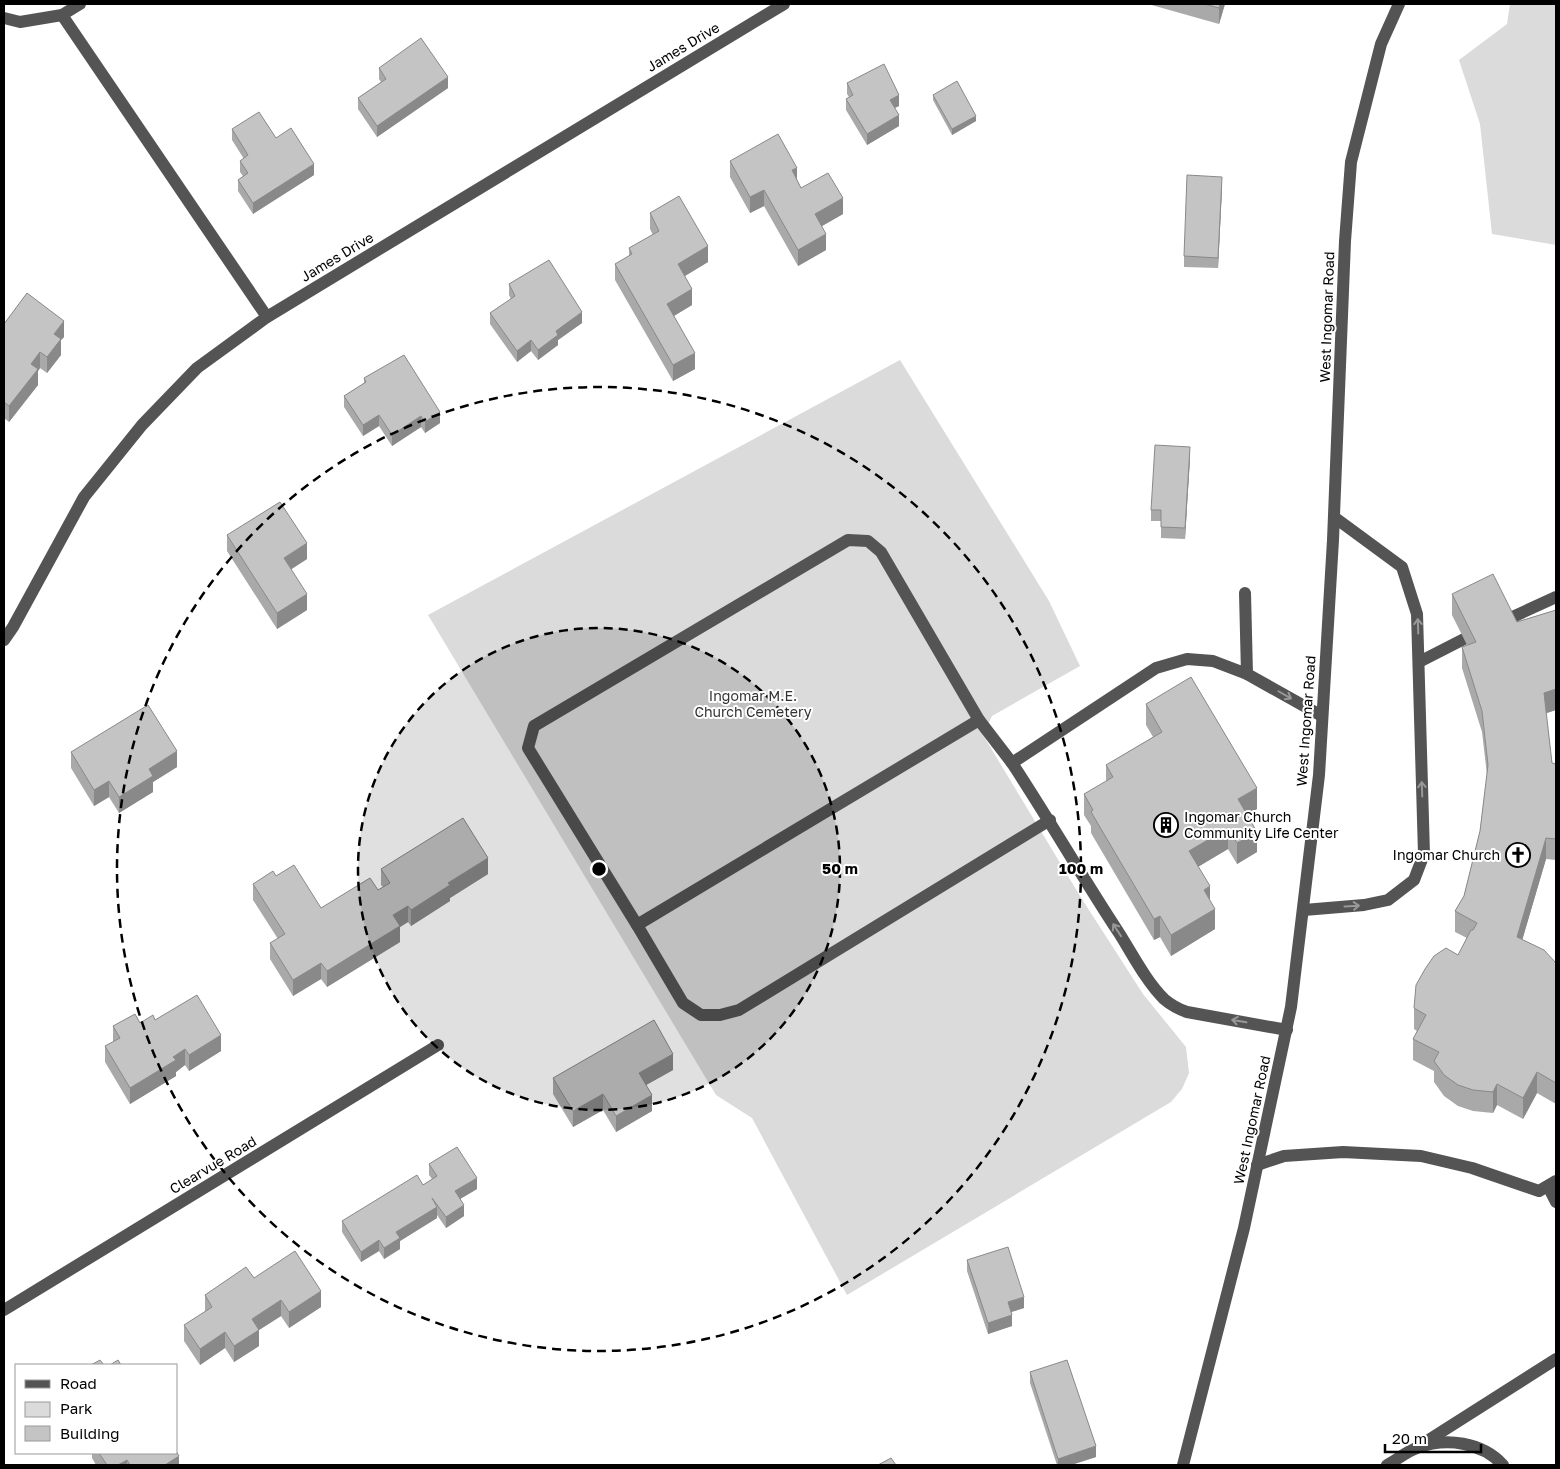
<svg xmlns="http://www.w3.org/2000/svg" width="1560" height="1469" font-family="'Golos Text',sans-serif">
<rect width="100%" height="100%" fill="#fff"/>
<!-- green -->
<g fill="#dbdbdb">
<path d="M1510,4H1556V245L1492,234L1480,124L1459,60L1507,24Z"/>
<path d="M900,360L1049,601L1080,666L992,716L983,735L1080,896L1143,994L1186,1047L1189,1073L1182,1089L1171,1102L847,1295L752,1118L716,1095L428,615Z"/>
</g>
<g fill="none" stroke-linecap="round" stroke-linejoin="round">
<!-- minor -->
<g stroke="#545454" stroke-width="12">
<path d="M62,15L267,317"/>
<path d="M4,18L20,22L62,15L80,4"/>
<path d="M1245,593L1247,674L1213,661L1187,659L1156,668L1012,763C1049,819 1082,877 1119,933C1133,955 1146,981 1164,999C1171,1005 1178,1009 1187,1012L1287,1030"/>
<path d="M1506,620L1556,597"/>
<path d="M4,640L13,627L84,497L142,425L197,368L267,317L784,4"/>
<path d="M1419,662L1464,639"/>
<path d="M1247,674L1322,716"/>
<path d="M1012,763L979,720L637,925L683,1003L701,1015H720L739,1010L1050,820"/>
<path d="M1304,910L1364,905L1388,900L1414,880L1424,854L1417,614L1402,567L1334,517"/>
<path d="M637,925L528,748L534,726L848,540L868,541L881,552L979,720"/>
<path d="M1257,1165L1284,1156L1343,1152L1421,1156L1472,1168L1539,1191L1556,1181"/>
<path d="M1548,1186L1556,1202"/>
<path d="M4,1310L438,1045"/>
<path d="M1416,1448L1556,1359"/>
<path d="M1183,1465L1244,1228L1291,1007L1319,775L1333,540L1345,241L1351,162L1381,44L1399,4"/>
<path d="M1387,1465C1397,1460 1407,1451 1417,1448C1446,1437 1482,1442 1503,1465"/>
</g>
</g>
<!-- wall -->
<g fill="#a9a9a9">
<path d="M1148,4H1225L1219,24Z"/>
<path d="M379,68L448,88L377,137L358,109V98L381,82L379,79Z"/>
<path d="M847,83L899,106L895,108L899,126L867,145L846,110V99L849,97L847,94Z"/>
<path d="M933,95L976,121L952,135L933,100Z"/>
<path d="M232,129L276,138L314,175L253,214L238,191V180L243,176L240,172V161L244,159L232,140Z"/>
<path d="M730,161L797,180L801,188L843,214L822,226L826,250L798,266L764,206L750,213L730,177Z"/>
<path d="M1222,188L1218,268L1184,267V256Z"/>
<path d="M650,213L708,262L685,276L692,305L674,316L695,369L673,381L615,280V264L629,256V248L653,235L650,229Z"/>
<path d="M509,284L582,323L558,340V345L538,360L531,351L517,362L490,324V313L511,299L509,295Z"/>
<path d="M4,324L64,337L61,340V355L47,373L40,368L38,371V385L9,422L4,418Z"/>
<path d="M364,378L440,423L425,433L421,427L392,446L379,426L363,436L344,407V396L364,383Z"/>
<path d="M1190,458L1185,539L1161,538V521H1151V510Z"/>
<path d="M227,535L307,559L291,569L307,610L277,629L227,551Z"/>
<path d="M1452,594L1517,622L1556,610V710L1546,713L1552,763L1556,764V860L1546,859L1522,940L1556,963V1104L1537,1093L1523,1119L1497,1105L1493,1113L1473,1111L1458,1106L1444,1096L1434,1082V1071L1413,1060V1039L1417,1031L1414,1029V1008L1458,955L1467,938L1455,932V911L1464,896L1480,831L1487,775L1482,732L1462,668V647L1467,645L1452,615Z"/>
<path d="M1146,704L1257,809L1247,814L1257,852L1237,864L1228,849L1198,867L1210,901L1215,929L1171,956L1160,937L1154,940L1091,833V826L1084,815V794L1106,782V765L1153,737L1146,725Z"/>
<path d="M71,752L177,767L153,782V792L119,813L109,797L94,806L71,768Z"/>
<path d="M381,869L488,874L450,898V901L411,926L408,922L400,927V942L327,987L321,979L293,996L270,959V943L278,939L253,900V884L276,876L321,908L378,890L383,887L381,885Z"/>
<path d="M155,1020L221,1051L189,1071L185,1065L176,1072V1076L130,1104L105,1062V1046L113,1042V1026L140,1023Z"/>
<path d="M673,1070L646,1085L652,1111L616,1132L603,1110L573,1127L553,1094V1078Z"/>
<path d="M429,1164L477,1189L460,1199L464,1216L446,1228L437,1215V1218L400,1241V1249L384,1259L379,1251L361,1262L342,1232V1221L423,1185L432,1179L429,1175Z"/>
<path d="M967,1260L1024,1308L1011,1312L1012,1326L988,1334L967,1271Z"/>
<path d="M254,1278L321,1307L289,1328L281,1316L259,1330V1346L234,1362L225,1348L200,1365L184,1341V1325L205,1312V1295Z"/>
<path d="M1030,1372L1096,1457L1071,1465H1057L1030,1383Z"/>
<path d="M92,1453H176L179,1465H96L92,1458Z"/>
</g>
<!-- shaded-wall -->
<g fill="#898989">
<path d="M1220,4H1225L1219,24V8Z"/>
<path d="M448,77V88L377,137V126Z"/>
<path d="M899,95V106L890,110V100Z"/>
<path d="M899,115V126L867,145V134Z"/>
<path d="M976,116V121L952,135V129Z"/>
<path d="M314,164V175L253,214V203Z"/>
<path d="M797,168V184L792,170Z"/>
<path d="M1222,177V188L1218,268V258Z"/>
<path d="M764,190V206L750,213V197Z"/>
<path d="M843,198V214L815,230V214Z"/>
<path d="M826,234V250L798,266V250Z"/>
<path d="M708,246V262L678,280V264Z"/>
<path d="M692,289V305L667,320V304Z"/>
<path d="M582,312V323L558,340V345L538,360V350L556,331Z"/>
<path d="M64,321V337L61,340V355L47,373V357L54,334Z"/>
<path d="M531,340V351L517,362V351Z"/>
<path d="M40,352V368L38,371V385L9,422V406L31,364Z"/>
<path d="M695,353V369L673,381V365Z"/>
<path d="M440,412V423L425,433V422Z"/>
<path d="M379,415V426L363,436V425Z"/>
<path d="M421,416V427L392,446V435Z"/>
<path d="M1190,447V458L1185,539V528Z"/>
<path d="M307,543V559L284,574V558Z"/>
<path d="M307,594V610L277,629V613Z"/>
<path d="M1556,689V710L1544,714V693Z"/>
<path d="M177,751V767L153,782V792L119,813V797L149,769Z"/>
<path d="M109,781V797L94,806V790Z"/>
<path d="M1257,788V809L1238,820V799Z"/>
<path d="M1228,828V849L1189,872V851Z"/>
<path d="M1257,832V852L1237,864V843Z"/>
<path d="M1546,838V859L1517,958V937Z"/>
<path d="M488,858V874L450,898V901L411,926V910L448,883Z"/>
<path d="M1210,886V907L1204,890Z"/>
<path d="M408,906V922L400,927V942L327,987V971L393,915Z"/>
<path d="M1215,909V929L1171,956V935Z"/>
<path d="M1160,916V937L1154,940V919Z"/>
<path d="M321,963V979L293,996V980Z"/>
<path d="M221,1035V1051L189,1071V1055Z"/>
<path d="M185,1049V1065L176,1072V1076L130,1104V1088L173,1057Z"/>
<path d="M673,1054V1070L639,1089V1073Z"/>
<path d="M1537,1072V1093L1523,1119V1098Z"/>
<path d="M1497,1084V1105L1493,1113V1092Z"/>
<path d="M603,1094V1110L573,1127V1111Z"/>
<path d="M652,1095V1111L616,1132V1116Z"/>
<path d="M477,1178V1189L455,1202V1191Z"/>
<path d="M464,1205V1216L446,1228V1217Z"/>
<path d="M437,1207V1218L400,1241V1249L384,1259V1248L396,1232Z"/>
<path d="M379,1240V1251L361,1262V1252Z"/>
<path d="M321,1291V1307L289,1328V1312Z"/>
<path d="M1024,1297V1308L1008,1313V1302Z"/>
<path d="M281,1300V1316L259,1330V1346L234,1362V1346L252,1319Z"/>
<path d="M1012,1315V1326L988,1334V1323Z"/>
<path d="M225,1332V1348L200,1365V1349Z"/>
<path d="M1096,1446V1457L1071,1465H1058V1459Z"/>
<path d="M179,1456V1465H165Z"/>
<path d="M127,1460V1465H118Z"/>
</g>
<!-- building -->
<g fill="#c4c4c4" stroke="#898989">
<path d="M1204,4H1220L1219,8Z"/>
<path d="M421,38L448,77L377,126L358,98L386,79L379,68Z"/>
<path d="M884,64L899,95L890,100L899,115L867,134L846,99L853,95L847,83Z"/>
<path d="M957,81L976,116L952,129L933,95Z"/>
<path d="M259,112L276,138L291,128L314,164L253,203L238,180L248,173L240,161L248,155L232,129Z"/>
<path d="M778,134L797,168L792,170L801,188L828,173L843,198L815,214L826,234L798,250L764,190L750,197L730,161Z"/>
<path d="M1187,175L1222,177L1218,258L1184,256Z"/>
<path d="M679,196L708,246L678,264L692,289L667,304L695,353L673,365L615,264L632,254L629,248L659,231L650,213Z"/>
<path d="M549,260L582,312L556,331L558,335L538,350L531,340L517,351L490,313L515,296L509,284Z"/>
<path d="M27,293L64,321L54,334L61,339L47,357L40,352L31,364L38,369L9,406L4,402V330L5,329L4,328V324Z"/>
<path d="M404,355L440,412L425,422L421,416L392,435L379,415L363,425L344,396L366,382L364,378Z"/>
<path d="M1155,445L1190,447L1185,528L1161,527V510H1151Z"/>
<path d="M280,502L307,543L284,558L307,594L277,613L227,535Z"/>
<path d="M1493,574L1517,622L1556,610V689L1544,693L1552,763L1556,764V839L1546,838L1517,937L1544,950L1556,963V1083L1537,1072L1523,1098L1497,1084L1493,1092L1473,1090L1458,1085L1444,1075L1434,1061L1439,1052L1413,1039L1426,1015L1414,1008L1416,985L1425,969L1434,956L1446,948L1458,955L1471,930H1473L1477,923L1455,911L1464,896L1480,831L1488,765L1482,711L1462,647L1476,642L1452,594Z"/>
<path d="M1191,677L1257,788L1238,799L1257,832L1237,843L1228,828L1189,851L1210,886L1204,890L1215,909L1171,935L1160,916L1154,919L1091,812L1093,810L1084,794L1113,777L1106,765L1162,732L1146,704Z"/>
<path d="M148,705L177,751L149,769L153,776L119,797L109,781L94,790L71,752Z"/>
<path d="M463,818L488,858L448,883L450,885L411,910L408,906L393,915L400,926L327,971L321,963L293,980L270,943L285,934L253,884L273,871L276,876L294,865L321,908L370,878L378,890L390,883L381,869Z"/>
<path d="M197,995L221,1035L189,1055L185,1049L173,1057L176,1060L130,1088L105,1046L120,1038L113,1026L135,1014L140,1023L153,1015L155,1020Z"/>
<path d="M654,1020L673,1054L639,1073L652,1095L616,1116L603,1094L573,1111L553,1078Z"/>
<path d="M457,1147L477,1178L455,1191L464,1205L446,1217L432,1198L437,1207L396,1232L400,1238L384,1248L379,1240L361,1252L342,1221L417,1175L423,1185L437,1176L429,1164Z"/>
<path d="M1008,1247L1024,1297L1008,1302L1012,1315L988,1323L967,1260Z"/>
<path d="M295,1251L321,1291L289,1312L281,1300L252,1319L259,1330L234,1346L225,1332L200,1349L184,1325L212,1307L205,1295L246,1267L254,1278Z"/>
<path d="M100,1360L104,1365H91Z"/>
<path d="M118,1360L121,1365H110Z"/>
<path d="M1067,1360L1096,1446L1058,1459L1030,1372Z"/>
<path d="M176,1451L179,1456L165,1465H130L127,1460L118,1465H107L99,1453H176Z"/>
<path d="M891,1458L896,1465H878Z"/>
</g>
<!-- one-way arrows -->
<defs><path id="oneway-shaft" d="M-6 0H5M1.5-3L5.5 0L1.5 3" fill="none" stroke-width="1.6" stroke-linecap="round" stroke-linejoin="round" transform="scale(1.25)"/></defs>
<g stroke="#989898">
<use href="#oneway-shaft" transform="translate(1418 626) rotate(-92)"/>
<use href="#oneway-shaft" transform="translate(1285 695) rotate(30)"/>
<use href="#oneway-shaft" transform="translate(1422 789) rotate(-92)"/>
<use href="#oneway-shaft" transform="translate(1352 906) rotate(-3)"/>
<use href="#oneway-shaft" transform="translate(1117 930) rotate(-123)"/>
<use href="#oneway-shaft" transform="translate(1239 1021) rotate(-170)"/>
</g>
<!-- distance rings -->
<circle cx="599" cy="869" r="241" fill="#000" fill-opacity=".12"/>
<g fill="none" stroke="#000" stroke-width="2.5" stroke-dasharray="9 6">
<circle cx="599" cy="869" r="241"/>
<circle cx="599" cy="869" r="482"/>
</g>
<!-- icons -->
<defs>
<symbol id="building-ring" viewBox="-11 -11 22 22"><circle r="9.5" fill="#fff" stroke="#000" stroke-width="1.5"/><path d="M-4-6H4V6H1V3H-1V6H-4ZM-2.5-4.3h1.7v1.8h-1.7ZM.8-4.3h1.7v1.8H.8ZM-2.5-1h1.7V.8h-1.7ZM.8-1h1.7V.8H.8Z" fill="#000"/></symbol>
<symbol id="church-ring" viewBox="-11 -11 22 22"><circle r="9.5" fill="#fff" stroke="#000" stroke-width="1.5"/><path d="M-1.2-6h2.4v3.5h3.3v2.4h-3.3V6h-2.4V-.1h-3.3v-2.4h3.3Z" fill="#000"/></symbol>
</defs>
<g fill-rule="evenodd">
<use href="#building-ring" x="1152" y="811" width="28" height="28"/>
<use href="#church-ring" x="1504" y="841" width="28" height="28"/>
</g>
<g text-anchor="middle" stroke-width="4" stroke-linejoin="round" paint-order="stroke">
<!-- street labels -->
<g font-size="14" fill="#000" stroke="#fff">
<text transform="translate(683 47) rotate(-31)" y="5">James Drive</text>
<text transform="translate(337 257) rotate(-31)" y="5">James Drive</text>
<text transform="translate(1327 317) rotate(-88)" y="5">West Ingomar Road</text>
<text transform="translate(1306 721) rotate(-86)" y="5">West Ingomar Road</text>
<text transform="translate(1252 1120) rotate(-78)" y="5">West Ingomar Road</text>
<text transform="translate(213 1165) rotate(-31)" y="5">Clearvue Road</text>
</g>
<!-- park labels -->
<g font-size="14" fill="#323232" stroke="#fff">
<text x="753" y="701">Ingomar M.E.<tspan x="753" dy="16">Church Cemetery</tspan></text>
</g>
<!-- poi labels -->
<g font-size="14" fill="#000" stroke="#fff" text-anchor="start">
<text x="1184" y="822">Ingomar Church<tspan x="1184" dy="16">Community Life Center</tspan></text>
<text x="1500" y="860" text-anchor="end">Ingomar Church</text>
</g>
</g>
<circle cx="599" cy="869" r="8" fill="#000" stroke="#fff" stroke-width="2.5"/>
<g font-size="15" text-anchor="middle" font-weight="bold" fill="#000" stroke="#fff" stroke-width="4" stroke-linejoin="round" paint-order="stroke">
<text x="840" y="874">50 m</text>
<text x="1081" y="874">100 m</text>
</g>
<!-- border -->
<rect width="1560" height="1469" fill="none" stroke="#000000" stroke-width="10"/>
<!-- legend -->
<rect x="15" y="1364" width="162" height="90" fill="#ffffff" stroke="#999999"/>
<rect x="25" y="1380" width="25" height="8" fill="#545454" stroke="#999999"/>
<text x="60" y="1389" font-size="15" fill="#000000">Road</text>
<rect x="25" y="1402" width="25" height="15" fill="#dbdbdb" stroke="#999999"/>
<text x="60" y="1414" font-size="15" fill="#000000">Park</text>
<rect x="25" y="1426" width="25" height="15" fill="#c4c4c4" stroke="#999999"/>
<text x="60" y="1439" font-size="15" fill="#000000">Building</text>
<!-- scale -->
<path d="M1385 1444v8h96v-8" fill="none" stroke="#000000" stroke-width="2.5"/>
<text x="1392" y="1444" font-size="15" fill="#000000" stroke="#ffffff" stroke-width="4" paint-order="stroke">20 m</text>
</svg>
